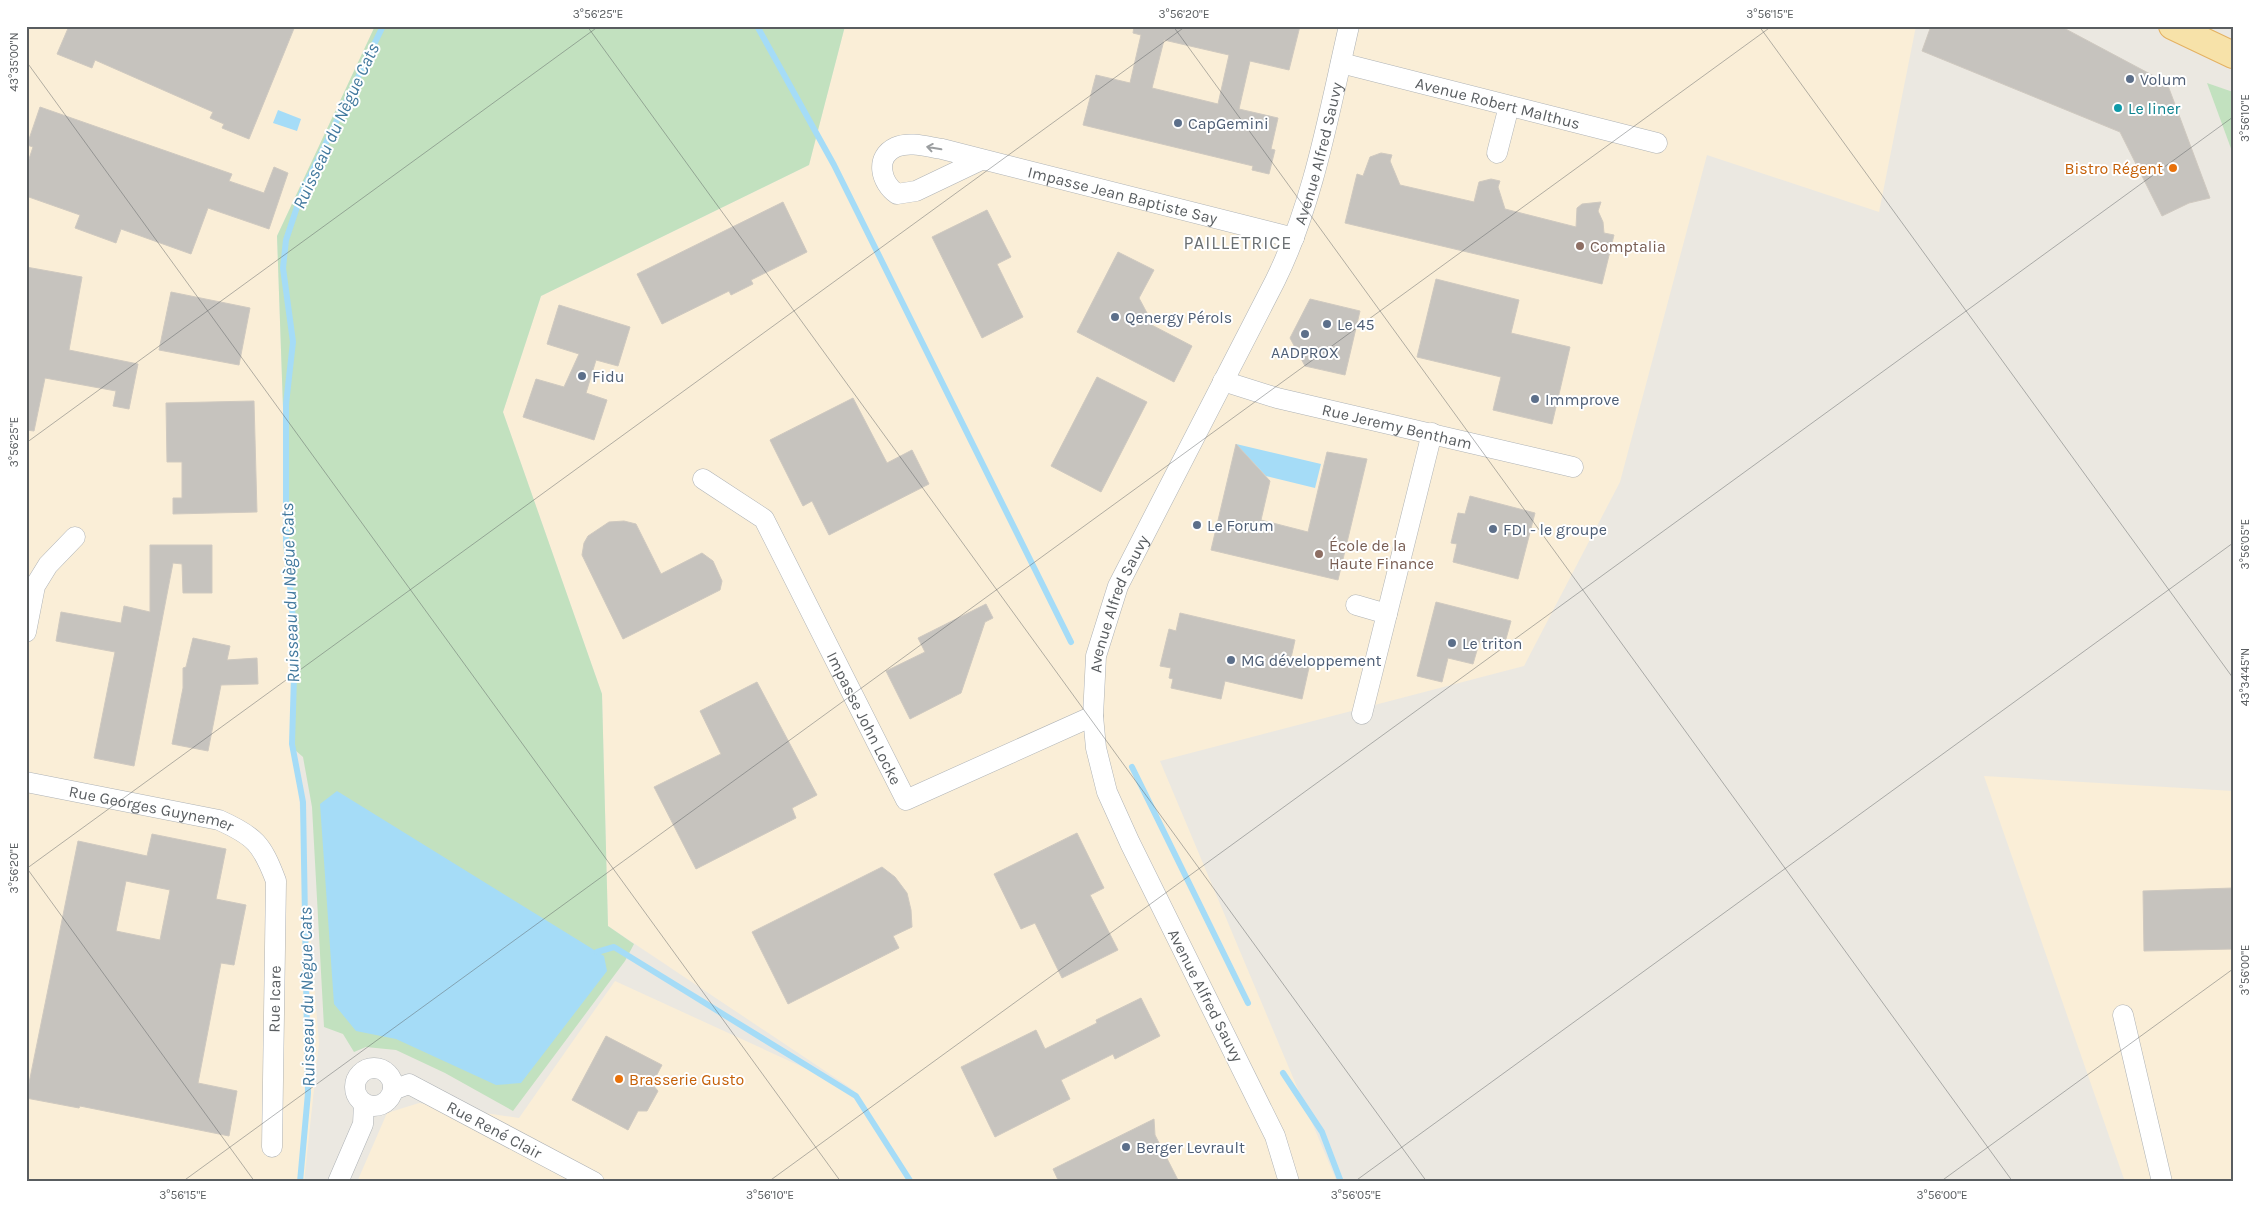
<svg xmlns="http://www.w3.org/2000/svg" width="2259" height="1208" font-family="Karla,sans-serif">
<rect width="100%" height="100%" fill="#ebe8e1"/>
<!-- commercial -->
<g fill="#faeed7">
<path d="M26,26H375L277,236L295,750L319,1043L304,1182H26Z"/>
<path d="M845,26H1916L1879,212L1707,155L1620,482L1524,666L1160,761L1337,1182H357L387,1113L419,1103L519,1118L615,981L855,1091L608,926L602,694L503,412L541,296L809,165Z"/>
<path d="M1984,776L2233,791V1182H2125Z"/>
</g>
<!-- green -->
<g fill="#c2e1bf">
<path d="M375,26H845L809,165L541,296L503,412L602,694L608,926L634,944L625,961L513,1111L445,1073L396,1050L366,1047L354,1052L343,1034L324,1027L312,807L303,757L295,750L277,236Z"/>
<path d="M2207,83L2233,92V154Z"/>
</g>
<!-- water -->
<g fill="#a5dcf7">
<path d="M278,110L301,119L297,131L273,123Z"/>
<path d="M1236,444L1321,464L1315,488L1266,476Z"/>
<path d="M337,791L604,956L607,971L521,1083L496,1085L396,1039L356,1031L334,1004L320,804Z"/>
</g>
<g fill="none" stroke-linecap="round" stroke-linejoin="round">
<!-- stream -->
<g stroke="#a5dcf7" stroke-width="6">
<path d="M757,26L834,165L1071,642"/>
<path d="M1132,767L1248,1003"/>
<path d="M597,952L614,947L856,1096L911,1182"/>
<path d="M1283,1073L1322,1132L1341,1182"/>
<path d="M300,1182L308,1093L303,802L292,744L295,642L286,541V404L293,342L283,268L286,240L302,192L383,26"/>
</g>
</g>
<!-- building -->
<g fill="#c6c3be" stroke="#cfc9c0" fill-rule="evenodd">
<path d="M69,26H295L249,139L222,128L224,124L210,118L213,112L95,60L92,68L57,54Z"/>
<path d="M1134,26H1300L1289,70L1250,61L1239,109L1278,118L1271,149L1275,150L1269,174L1252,170L1253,166L1083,125L1096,75L1130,83L1141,35L1133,33ZM1164,40L1229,55L1218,104L1152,88Z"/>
<path d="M1931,26H2060L2167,83L2210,198L2189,203L2162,216L2120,132L1922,51Z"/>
<path d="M40,107L232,174L229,181L264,193L274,167L288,173L269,229L208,208L191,254L121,229L116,243L75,228L80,215L26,196V168L33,147L27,145Z"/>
<path d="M1381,153L1392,155L1390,161L1400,185L1474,202L1479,182L1491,179L1500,181L1498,187L1505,209L1576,227L1577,208L1582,204L1601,202L1598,211L1603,222L1604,233L1614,235L1602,284L1345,223L1357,174L1363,176L1370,157Z"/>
<path d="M783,202L807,252L751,280L753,284L731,295L729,291L662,324L637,274Z"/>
<path d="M987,210L1011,257L997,264L1023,317L982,338L932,237Z"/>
<path d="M1118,252L1154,270L1139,298L1147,313L1144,321L1192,346L1174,382L1077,332Z"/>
<path d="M26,267L82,277L69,350L138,364L129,409L113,406L116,391L45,378L34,431L26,430Z"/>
<path d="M1436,279L1519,300L1511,333L1570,347L1552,424L1493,410L1501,377L1417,357Z"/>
<path d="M171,292L250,308L239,365L159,350Z"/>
<path d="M1310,299L1360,311L1345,375L1305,366L1290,338Z"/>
<path d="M559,305L630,327L618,366L596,360L586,393L607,400L594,440L523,417L536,379L564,387L579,354L547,344Z"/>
<path d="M1097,377L1147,402L1101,492L1051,466Z"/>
<path d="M853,398L887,463L912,450L929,484L829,535L812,501L803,506L770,440Z"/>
<path d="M254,401L257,512L173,514V498H182V462H167L166,403Z"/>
<path d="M1236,444L1270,481L1261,520L1308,532L1327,452L1367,459L1338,580L1211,550Z"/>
<path d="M1470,496L1535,513L1518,579L1453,562L1457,544L1451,543L1458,513L1465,514Z"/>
<path d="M624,521L636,524L661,574L702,553L713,561L722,581L720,590L623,639L582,555L584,543L588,536L609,522Z"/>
<path d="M150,545H212V593H183L182,564L173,563L134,766L94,758L115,652L56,641L61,612L121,623L124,606L150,612Z"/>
<path d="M1436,602L1511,621L1504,646L1480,640L1473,664L1448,658L1442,682L1417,676Z"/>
<path d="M986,604L993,618L985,622L961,693L910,719L886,671L925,652L918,638Z"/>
<path d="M1180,613L1295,640L1291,658L1310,663L1302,699L1225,681L1221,699L1171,688L1173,679L1169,678L1171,668L1160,666L1169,629L1176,631Z"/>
<path d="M193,638L230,646L227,660L257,658L258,684L221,685L208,751L172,744L183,688V668L186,667Z"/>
<path d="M757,682L817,795L792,808L796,818L696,869L654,787L721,754L700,711Z"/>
<path d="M1077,833L1104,888L1090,895L1118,950L1062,978L1035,923L1021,929L994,874Z"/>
<path d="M152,834L226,849L216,899L246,905L234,965L221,963L198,1083L237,1091L229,1136L80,1106L79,1108L26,1098L78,841L147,856ZM126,881L170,890L160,940L116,931Z"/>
<path d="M882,867L895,877L907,893L911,910L912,927L893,936L899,948L788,1004L752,932Z"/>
<path d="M2233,888V949L2144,951L2143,891Z"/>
<path d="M1141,998L1160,1036L1115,1059L1113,1054L1061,1080L1070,1099L995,1137L961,1067L1036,1030L1045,1049L1097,1023L1096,1020Z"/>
<path d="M606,1036L662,1065L652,1084L658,1091L647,1111H638L628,1130L572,1100Z"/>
<path d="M1154,1119L1155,1135L1179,1182H1059L1053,1169Z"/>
</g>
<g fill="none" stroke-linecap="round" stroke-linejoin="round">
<defs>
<g id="minor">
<path id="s1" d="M1341,63L1657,143"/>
<path d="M1497,153L1509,106"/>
<path id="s2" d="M981,160L916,191L897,194C881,183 874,157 896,147C910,141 928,147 942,149L1294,238"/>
<path id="s3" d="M1223,381L1277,398L1573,467"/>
<path id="s4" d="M703,479L764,519L906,800L1093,716"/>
<path d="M1356,605L1387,614"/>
<path d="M26,632L35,586L48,565L75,537"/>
<path d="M1362,714L1432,433"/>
<path id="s5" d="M26,782L219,820C255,836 262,844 276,881L272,1147"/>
<path d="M2123,1015L2162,1182"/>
<circle cx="374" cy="1087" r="19"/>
<path id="s6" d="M393,1090L409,1084L594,1182"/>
<path d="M338,1182L363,1124L364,1104"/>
<path id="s7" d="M1289,1182L1275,1136L1130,843L1107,792L1096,748L1093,716L1096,656L1118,586L1275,281C1314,202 1329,112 1349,26"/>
</g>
<path id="major" d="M2172,26L2233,55"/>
</defs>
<!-- minor casing -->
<use href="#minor" stroke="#aeb2b5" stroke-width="21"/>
<!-- major casing -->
<use href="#major" stroke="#e4b161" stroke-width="28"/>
<!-- minor -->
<use href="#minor" stroke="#fff" stroke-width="20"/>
<!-- major -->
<use href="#major" stroke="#f7e2a9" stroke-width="26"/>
</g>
<!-- one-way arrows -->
<defs><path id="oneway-shaft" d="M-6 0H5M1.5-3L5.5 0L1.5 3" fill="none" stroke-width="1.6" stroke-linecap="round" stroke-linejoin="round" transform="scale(1.25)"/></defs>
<use stroke="#9b9ea0" href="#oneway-shaft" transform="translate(934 148) rotate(-170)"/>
<!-- ticks -->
<path fill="none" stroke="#595d60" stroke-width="1" stroke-opacity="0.45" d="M587,26L1427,1182M1173,26L2013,1182M1759,26L2233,678M26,61L841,1182M26,443L599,26M26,867L255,1182M26,869L1186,26M182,1182L1772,26M768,1182L2233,117M1354,1182L2233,543M1940,1182L2233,969"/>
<!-- markers -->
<g fill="#5c6f8a" stroke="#fff" stroke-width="2">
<circle cx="2130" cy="79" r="5"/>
<circle cx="1178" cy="123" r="5"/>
<circle cx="1115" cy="317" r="5"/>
<circle cx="1327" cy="324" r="5"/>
<circle cx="1305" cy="334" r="5"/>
<circle cx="582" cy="376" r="5"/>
<circle cx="1535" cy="399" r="5"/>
<circle cx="1197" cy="525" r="5"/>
<circle cx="1493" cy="529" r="5"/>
<circle cx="1452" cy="643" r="5"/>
<circle cx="1231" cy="660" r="5"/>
<circle cx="1126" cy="1147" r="5"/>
</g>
<circle fill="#0f9aa8" stroke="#fff" stroke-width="2" cx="2118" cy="108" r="5"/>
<g fill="#e8710a" stroke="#fff" stroke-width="2">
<circle cx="2173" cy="168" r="5"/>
<circle cx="619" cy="1079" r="5"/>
</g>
<g fill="#8d6e63" stroke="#fff" stroke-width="2">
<circle cx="1580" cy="246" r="5"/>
<circle cx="1319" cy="554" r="5"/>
</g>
<g text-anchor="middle" stroke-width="4" stroke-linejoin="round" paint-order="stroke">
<!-- service labels -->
<g font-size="16" fill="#4e5e75" stroke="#fff" text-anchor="start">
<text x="2140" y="85">Volum</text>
<text x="1188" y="129">CapGemini</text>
<text x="1125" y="323">Qenergy Pérols</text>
<text x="1337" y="330">Le 45</text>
<text x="1305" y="358" text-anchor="middle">AADPROX</text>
<text x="592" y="382">Fidu</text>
<text x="1545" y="405">Immprove</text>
<text x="1207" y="531">Le Forum</text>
<text x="1503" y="535">FDI - le groupe</text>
<text x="1462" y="649">Le triton</text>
<text x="1241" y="666">MG développement</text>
<text x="1136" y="1153">Berger Levrault</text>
</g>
<!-- street labels -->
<g font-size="16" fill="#595d60" stroke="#fff">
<text dy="6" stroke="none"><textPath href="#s1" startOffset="162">Avenue Robert Malthus</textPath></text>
<text dy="6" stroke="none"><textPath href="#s7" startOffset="1120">Avenue Alfred Sauvy</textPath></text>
<text dy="6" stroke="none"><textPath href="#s2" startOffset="382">Impasse Jean Baptiste Say</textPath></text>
<text dy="6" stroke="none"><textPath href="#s3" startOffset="180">Rue Jeremy Bentham</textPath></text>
<text dy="6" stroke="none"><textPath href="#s7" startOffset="625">Avenue Alfred Sauvy</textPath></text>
<text dy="6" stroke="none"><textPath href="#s4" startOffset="296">Impasse John Locke</textPath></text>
<text dy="6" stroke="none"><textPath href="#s5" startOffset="128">Rue Georges Guynemer</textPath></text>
<text transform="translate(1206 995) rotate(63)" y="6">Avenue Alfred Sauvy</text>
<text transform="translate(274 999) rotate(-89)" y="6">Rue Icare</text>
<text dy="6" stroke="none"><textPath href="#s6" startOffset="114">Rue René Clair</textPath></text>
</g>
<!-- culture labels -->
<g font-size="16" fill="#0d838f" stroke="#fff" text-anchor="start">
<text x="2128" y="114">Le liner</text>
</g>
<!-- food labels -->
<g font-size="16" fill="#c56008" stroke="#fff" text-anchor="end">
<text x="2163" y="174">Bistro Régent</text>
<text x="629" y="1085" text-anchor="start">Brasserie Gusto</text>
</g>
<!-- education labels -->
<g font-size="16" fill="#785e54" stroke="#fff" text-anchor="start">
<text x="1590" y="252">Comptalia</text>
<text x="1329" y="551">École de la<tspan x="1329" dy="18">Haute Finance</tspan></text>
</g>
<!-- water labels -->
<g font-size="18" font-style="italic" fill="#42799e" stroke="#fff">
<text transform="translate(336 126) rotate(-65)" y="6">Ruisseau du Nègue Cats</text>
<text transform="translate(290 593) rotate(-92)" y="6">Ruisseau du Nègue Cats</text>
<text transform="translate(307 997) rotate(-91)" y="6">Ruisseau du Nègue Cats</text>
</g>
<!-- neighbourhood labels -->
<g font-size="18" letter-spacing="1" fill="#6a6f72" stroke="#fff">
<text x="1238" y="249">PAILLETRICE</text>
</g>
</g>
<!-- border -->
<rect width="2259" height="1208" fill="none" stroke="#ffffff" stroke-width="55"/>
<rect x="28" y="28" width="2204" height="1152" fill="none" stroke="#595d60" stroke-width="2"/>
<g font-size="12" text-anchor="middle" fill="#595d60">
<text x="598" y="18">3°56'25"E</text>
<text x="1184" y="18">3°56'20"E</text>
<text x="1770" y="18">3°56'15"E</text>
<text transform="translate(14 62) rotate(-90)" y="4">43°35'00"N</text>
<text transform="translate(2245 118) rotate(-90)" y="4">3°56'10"E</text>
<text transform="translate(14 442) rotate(-90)" y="4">3°56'25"E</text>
<text transform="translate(2245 544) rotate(-90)" y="4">3°56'05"E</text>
<text transform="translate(2245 677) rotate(-90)" y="4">43°34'45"N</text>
<text transform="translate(14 868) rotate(-90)" y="4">3°56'20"E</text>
<text transform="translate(2245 970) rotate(-90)" y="4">3°56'00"E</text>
<text x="183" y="1199">3°56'15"E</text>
<text x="770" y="1199">3°56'10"E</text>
<text x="1356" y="1199">3°56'05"E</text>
<text x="1942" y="1199">3°56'00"E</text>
</g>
</svg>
